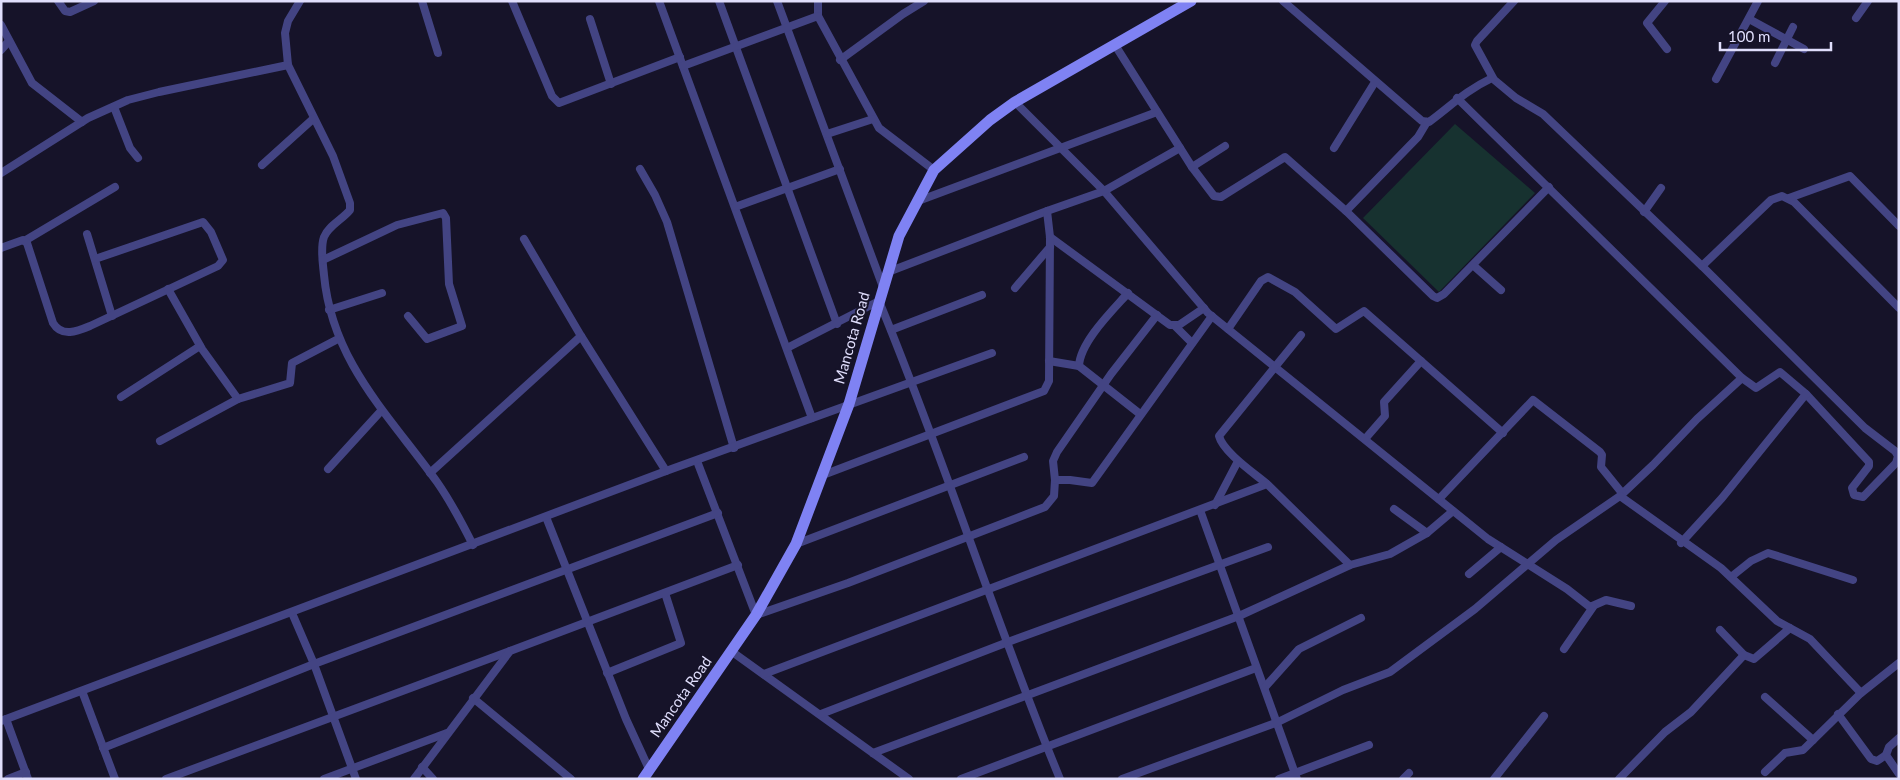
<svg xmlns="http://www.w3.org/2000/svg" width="1900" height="780" font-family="Lato,sans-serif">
<rect width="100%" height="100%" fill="#161329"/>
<!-- garden -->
<path fill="#173230" d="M1455,124L1535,193L1439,292L1363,218Z"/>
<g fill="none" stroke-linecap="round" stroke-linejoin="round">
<!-- street -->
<g stroke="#434483" stroke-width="8">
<path d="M58,1L65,11L70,12L94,1"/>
<path d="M300,1L288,21L285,33L288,65L333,156L350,203V210C343,219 328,226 324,237C320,248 323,264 324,275C332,362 389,415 437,482C451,502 462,523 473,545"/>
<path d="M422,1L438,53"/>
<path d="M512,1L552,96L559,103L680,57"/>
<path d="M659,1L812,418"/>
<path d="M719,1L837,324"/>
<path d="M777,1L883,287"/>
<path d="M818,1V16"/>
<path d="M1283,1L1422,121L1429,122C1452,105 1465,91 1492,78L1516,98L1543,114L1702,266L1771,200L1782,196L1794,202L1899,308"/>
<path d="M1665,1L1647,23L1667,49"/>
<path d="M1856,18L1868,1"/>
<path d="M590,19L611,84"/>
<path d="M1749,19L1804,49"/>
<path d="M1,25L32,83L82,122"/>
<path d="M1115,45L1192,167L1214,196L1221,197L1285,157L1346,211"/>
<path d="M1,50L9,41"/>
<path d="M840,60L903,14L924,1"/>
<path d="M1775,63L1793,27"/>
<path d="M683,66L818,16L879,128L934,170"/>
<path d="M1493,78L1475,45L1477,41L1514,1"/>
<path d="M1716,79L1758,1"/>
<path d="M1457,98L1742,378L1756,388L1780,372L1806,394L1869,462V466L1852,488L1854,495L1863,497L1896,463L1898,456L1895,451L1865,428L1702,266"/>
<path d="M1015,102L1104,191L1208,313L1488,539L1567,589L1590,607L1606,600L1631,606"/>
<path d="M114,107L130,148L138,158"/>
<path d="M1427,122L1418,137L1346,211L1433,296L1437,298L1444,294L1549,187"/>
<path d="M827,134L873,119"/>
<path d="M1334,148L1375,82"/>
<path d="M262,165L313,119"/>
<path d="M1192,167L1225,146"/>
<path d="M640,169L655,195L667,222L734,448"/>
<path d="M1,173L88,118L128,100L159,92L288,65"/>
<path d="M1789,198L1850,176L1899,226"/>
<path d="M918,201L1157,112"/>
<path d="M735,207L840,169"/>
<path d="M1644,212L1661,188"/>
<path d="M87,234L112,316"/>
<path d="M1050,237L1170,325H1179L1204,308"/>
<path d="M524,239L581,336L666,471"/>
<path d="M26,240L115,187"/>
<path d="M1,248L23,240L27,243L53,323C62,338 78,331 90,326L218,266L223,260L211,232L203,222L95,259"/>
<path d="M323,260L397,225L443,213L446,218L449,284L462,326L427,339L408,316"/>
<path d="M1474,266L1501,290"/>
<path d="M888,272L1047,211"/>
<path d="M1015,288L1050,247"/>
<path d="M168,289L202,349L238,399L290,383L292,363L338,339"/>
<path d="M1128,293C1112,311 1080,342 1079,366L1140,414"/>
<path d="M329,310L382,293"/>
<path d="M1175,326L1192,343"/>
<path d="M1228,329L1261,281L1268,277L1295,292L1336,329L1364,311L1503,433"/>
<path d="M891,330L982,295"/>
<path d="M787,348L879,301C944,458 995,621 1060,779"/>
<path d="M1049,361L1079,366"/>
<path d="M121,397L200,346"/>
<path d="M1365,439L1385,416L1384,402L1421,361"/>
<path d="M160,441L238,399"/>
<path d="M697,461L756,615L848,583L1045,507L1054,496L1055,480H1070L1092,483L1212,316"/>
<path d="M328,469L381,411"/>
<path d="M430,473L581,336"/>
<path d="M823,475L1044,391L1049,381L1050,237L1047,211L1104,191L1180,148"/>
<path d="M1055,480L1053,461L1057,452L1111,374L1157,315"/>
<path d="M1267,484C1254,473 1223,452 1219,436L1301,335"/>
<path d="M1620,496L1653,465L1697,419L1742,378"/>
<path d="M1439,499L1533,400L1600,452L1602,455L1601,467L1622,493"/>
<path d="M1215,505L1238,461"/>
<path d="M1394,509L1427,533"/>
<path d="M1200,510L1297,779"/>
<path d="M546,517L626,719L649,769"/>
<path d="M1681,543L1722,498L1806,394"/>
<path d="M796,544L1024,457"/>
<path d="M1469,574L1501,547"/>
<path d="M1731,577L1751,561L1768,553L1853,580"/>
<path d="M292,613L314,664L356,779"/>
<path d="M1720,630L1744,655L1754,659L1790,628"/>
<path d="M1564,649L1593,607"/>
<path d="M731,651L909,779"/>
<path d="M607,673L681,643L665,593"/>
<path d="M764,674L1267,484L1350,565"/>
<path d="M1265,687L1299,649L1361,618"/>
<path d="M82,691L115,779"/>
<path d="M1765,697L1813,740"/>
<path d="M473,698L571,779"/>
<path d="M821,714L1008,642L1268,547"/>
<path d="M1838,714L1871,759L1877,761L1886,755"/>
<path d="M6,719L28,779"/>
<path d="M1,721L666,471L992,353"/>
<path d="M1899,738L1889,747L1886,755L1899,774"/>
<path d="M103,748L314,664L718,513"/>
<path d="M873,753L1239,616L1350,565L1390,554L1427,533L1453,511"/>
<path d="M422,767L433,779"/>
<path d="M1765,772L1785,753L1803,750L1861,693"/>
<path d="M8,779L26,772"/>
<path d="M166,779L510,651"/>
<path d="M324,779L447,733"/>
<path d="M414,779L510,651L738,565"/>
<path d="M961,779L1256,668"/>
<path d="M1122,779L1278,722L1343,690L1390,672L1475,609L1556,540L1620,496L1721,568L1777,621L1810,639L1861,693L1899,663"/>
<path d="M1279,779L1369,745"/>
<path d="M1403,779L1409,773"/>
<path d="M1494,779L1544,716"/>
<path d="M1619,779L1665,732L1691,712L1744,655"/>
</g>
<!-- secondary -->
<path stroke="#7f82f3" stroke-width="11" d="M643,779L756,615L796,544L849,404L899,236L934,170L990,120L1015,102L1191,1"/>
</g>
<g text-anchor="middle" stroke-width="4" stroke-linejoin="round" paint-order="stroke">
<!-- street labels -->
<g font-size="15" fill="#e0defc" stroke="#161329">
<text transform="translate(852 338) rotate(-74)" y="5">Mancota Road</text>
<text transform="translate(681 697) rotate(-55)" y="5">Mancota Road</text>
</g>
</g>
<!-- border -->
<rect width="1900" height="780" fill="none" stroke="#e0defc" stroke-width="5"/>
<!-- scale -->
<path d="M1720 42v8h111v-8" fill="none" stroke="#e0defc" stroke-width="2.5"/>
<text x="1728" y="42" font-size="15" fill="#e0defc" stroke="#161329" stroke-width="4" paint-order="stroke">100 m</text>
</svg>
